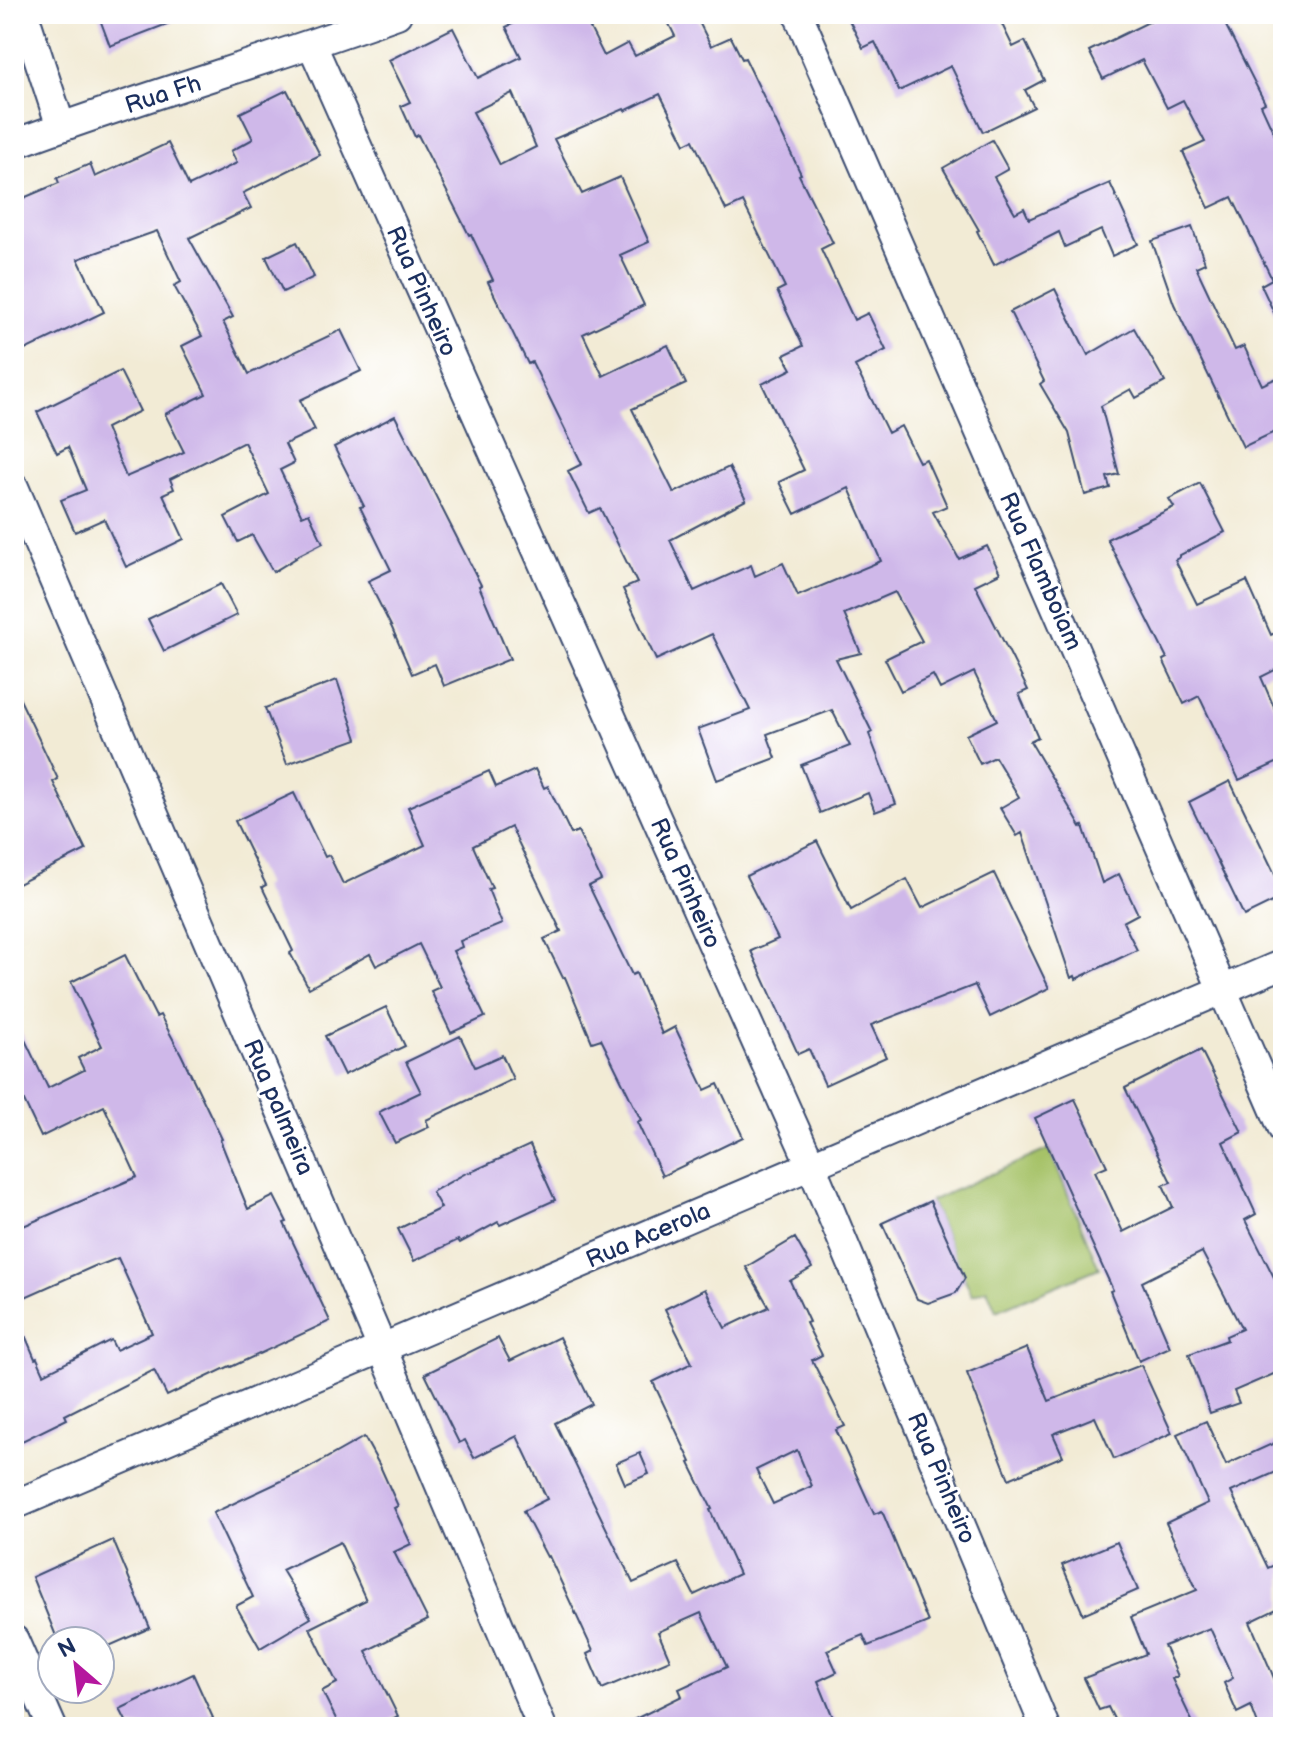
<svg xmlns="http://www.w3.org/2000/svg" width="1297" height="1741" font-family="'Balsamiq Sans',sans-serif">
<rect width="100%" height="100%" fill="#fff"/>
<filter id="ink" filterUnits="userSpaceOnUse"><feTurbulence type="fractalNoise" baseFrequency=".0125" numOctaves="2"/><feDisplacementMap in="SourceGraphic" scale="16" xChannelSelector="R" yChannelSelector="G"/><feConvolveMatrix kernelMatrix="1 2 1 2 8 2 1 2 1" color-interpolation-filters="sRGB"/></filter>
<filter id="wash" filterUnits="userSpaceOnUse"><feTurbulence type="fractalNoise" baseFrequency=".006" numOctaves="4" result="noise"/><feDisplacementMap in="SourceGraphic" scale="32" xChannelSelector="R" yChannelSelector="G"/><feGaussianBlur stdDeviation="1.8" result="paint"/><feColorMatrix in="noise" values="0 0 0 0 0 0 0 0 0 0 0 0 0 0 0 0 0 1.4 0 .05"/><feComposite in="paint" operator="in"/></filter>
<g filter="url(#wash)">
<rect width="100%" height="100%" fill="#f2ebd5"/>
<!-- green -->
<path fill="#a6c268" stroke="#607863" stroke-width="2" d="M1049,1149L1099,1268L996,1311L987,1289L972,1295L930,1201Z"/>
<g id="blocks">
<!-- building -->
<g fill="#cfb8e9" fill-rule="evenodd">
<path d="M98,14H187L188,16L110,46Z"/>
<path d="M533,14H583L604,56L628,43L635,56L675,36L664,14H695L711,46L731,37L742,59L745,58L801,174L799,175L833,243L821,249L854,320L868,313L886,350L855,366L888,433L901,426L919,462L926,459L947,506L933,512L959,559L987,546L1000,573L975,585L1028,690L1019,694L1038,737L1030,741L1081,827L1083,826L1102,883L1119,874L1138,914L1123,922L1137,950L1076,979L1075,976L1071,978L1022,833L1017,836L1000,808L1019,797L995,757L980,764L966,735L997,720L974,672L940,689L933,675L901,691L885,659L922,641L895,592L844,614L861,653L836,659L872,732L869,734L896,804L875,812L868,793L820,813L801,765L850,746L832,710L767,734L776,758L717,780L698,729L750,710L712,634L656,660L623,589L637,583L600,508L589,513L568,471L582,464L532,362L528,364L488,282L493,280L471,234L469,235L418,135L415,137L401,106L410,102L389,60L453,28L478,78L521,57L506,27ZM512,93L536,147L500,165L473,112ZM660,94L685,144L693,140L726,210L743,202L785,287L777,291L803,346L784,355L792,369L762,384L804,470L779,482L795,514L849,488L881,561L798,596L783,563L755,576L751,565L694,591L670,540L746,500L729,467L674,493L632,409L686,384L668,345L603,376L583,334L644,305L620,255L649,242L620,177L582,194L554,139L624,109L625,111Z"/>
<path d="M846,14H997L1013,47L1025,41L1044,80L1025,90L1034,107L983,132L951,66L899,91L875,42L863,48Z"/>
<path d="M1165,14H1220L1265,103L1261,105L1283,153V332L1261,285L1272,279L1232,197L1209,208L1183,152L1205,142L1183,100L1167,108L1142,60L1103,79L1089,51Z"/>
<path d="M287,90L320,155L243,193L251,208L189,238L233,317L223,322L249,374L341,330L361,371L300,400L315,430L285,444L294,463L280,470L302,516L309,513L323,543L295,557L296,558L273,572L252,535L238,542L225,517L269,494L244,442L170,479L174,489L163,494L184,539L126,567L104,519L75,532L61,500L86,490L68,447L57,453L37,412L120,371L140,411L106,428L126,477L184,452L165,414L206,394L182,346L202,336L174,286L181,282L157,231L78,259L104,312L23,351L14,333V202L59,183L57,178L90,164L95,177L168,143L189,186L237,163L231,151L253,139L240,113Z"/>
<path d="M992,140L1008,169L994,177L1015,213L1024,208L1029,219L1110,183L1138,244L1112,256L1101,230L1065,247L1059,232L994,265L977,231L979,230L943,168Z"/>
<path d="M1192,227L1205,263L1196,267L1235,350L1244,346L1262,385L1283,375V428L1243,447L1174,304L1152,241Z"/>
<path d="M297,242L314,277L283,292L266,257Z"/>
<path d="M1055,289L1088,355L1134,328L1165,382L1136,398L1131,389L1101,406L1119,474L1107,477L1110,488L1085,495L1069,433L1040,384L1044,381L1010,312Z"/>
<path d="M395,416L481,585L479,586L510,659L444,686L435,664L412,674L392,628L368,581L391,570L360,507L364,506L334,447Z"/>
<path d="M1200,483L1225,532L1180,555V557L1175,560L1197,604L1247,581L1271,635L1283,629V666L1261,677L1283,728V760L1239,780L1199,696L1184,704L1163,660L1167,658L1107,539L1174,507L1169,499Z"/>
<path d="M221,584L237,615L164,651L148,619Z"/>
<path d="M337,680L357,739L287,764L265,708Z"/>
<path d="M14,687L58,779L53,782L86,850L14,886Z"/>
<path d="M535,769L544,788L548,786L571,834L578,831L601,880L589,886L632,975L636,973L662,1034L675,1027L705,1090L718,1084L743,1137L662,1176L637,1122L641,1120L601,1039L592,1042L565,977L563,978L544,939L561,931L511,827L473,846L492,888L488,889L502,924L460,941L462,947L453,951L485,1017L451,1033L431,991L440,987L419,944L376,966L370,954L309,988L290,953L293,951L262,887L266,885L235,821L294,793L325,857L329,855L343,884L425,845L408,807L489,771L496,787Z"/>
<path d="M1230,781L1283,891V897L1244,916L1189,802Z"/>
<path d="M817,841L851,910L907,879L922,908L994,873L1049,988L990,1017L975,985L871,1025L886,1057L825,1085L809,1049L798,1054L751,951L778,939L746,876Z"/>
<path d="M125,955L156,1017L160,1015L181,1054L222,1139L220,1140L248,1209L274,1196L287,1222L284,1223L330,1321L231,1367L230,1366L167,1396L154,1370L65,1415L67,1419L14,1445V1309L35,1359L37,1358L44,1374L111,1340L116,1350L152,1333L118,1258L98,1266L97,1265L14,1302V1230L137,1177L104,1106L41,1137L14,1080V1017L48,1088L84,1070L78,1058L102,1046L71,982Z"/>
<path d="M386,1007L405,1046L344,1075L325,1036Z"/>
<path d="M460,1036L475,1067L502,1055L513,1079L426,1120L429,1127L395,1143L379,1112L421,1092L406,1062Z"/>
<path d="M1201,1050L1242,1132L1223,1142L1256,1214L1245,1220L1283,1295V1370L1234,1391L1239,1403L1210,1413L1189,1354L1227,1340L1226,1336L1242,1329L1202,1252L1142,1282L1170,1347L1139,1361L1110,1291L1113,1290L1035,1118L1075,1099L1107,1166L1095,1171L1123,1232L1173,1207L1163,1185L1171,1182L1125,1088Z"/>
<path d="M530,1145L555,1200L500,1225L498,1222L460,1243L458,1240L414,1261L398,1229L441,1208L432,1192L468,1172L469,1173Z"/>
<path d="M930,1201L965,1278L956,1293L928,1303L917,1299L882,1223Z"/>
<path d="M795,1238L812,1268L790,1281L809,1322L806,1323L822,1355L812,1360L845,1426L836,1430L874,1514L882,1511L928,1622L868,1646L863,1635L827,1650L837,1672L818,1681L837,1727H619L682,1696L679,1689L727,1667L701,1613L658,1632L670,1660L602,1689L587,1654L593,1651L549,1556L547,1557L523,1511L547,1499L517,1436L474,1458L465,1440L459,1443L425,1374L498,1338L510,1361L559,1337L592,1404L555,1423L633,1583L678,1563L694,1595L739,1574L710,1510L712,1509L689,1463L691,1462L653,1382L692,1363L665,1309L705,1289L725,1328L769,1307L746,1267ZM797,1450L812,1486L773,1504L756,1470Z"/>
<path d="M1027,1348L1049,1401L1141,1365L1172,1433L1114,1459L1095,1417L1053,1434L1063,1456L1009,1479L967,1373Z"/>
<path d="M1206,1421L1226,1465L1283,1439V1469L1231,1492L1268,1568L1283,1561V1606L1250,1622L1283,1699V1727H1259L1251,1706L1237,1713L1224,1683L1233,1678L1210,1628L1164,1646L1178,1676L1172,1679L1195,1727H1118L1108,1707L1099,1710L1084,1678L1146,1654L1131,1617L1197,1590L1166,1523L1208,1503L1177,1434Z"/>
<path d="M364,1437L380,1466L398,1506L394,1508L411,1544L394,1552L428,1620L366,1651L398,1716L377,1727H340L322,1691L337,1683L310,1628L366,1600L340,1542L282,1570L311,1618L260,1648L236,1606L253,1597L213,1513L307,1469Z"/>
<path d="M640,1453L649,1474L625,1484L616,1463Z"/>
<path d="M113,1540L150,1628L100,1650V1641H58L32,1577Z"/>
<path d="M1117,1542L1138,1590L1083,1614L1062,1565Z"/>
<path d="M193,1674L213,1718L210,1720L213,1727H129L120,1709Z"/>
</g>
</g>
</g>
<g filter="url(#ink)">
<use href="#blocks" fill-opacity="0" stroke="#3b4b70" stroke-width="2"/>
<g fill="none" stroke-linecap="round" stroke-linejoin="round">
<defs>
<g id="street">
<path d="M24,14L61,127"/>
<path d="M798,14L1283,1129"/>
<path d="M312,45L811,1165L1045,1727"/>
<path d="M14,144C140,97 270,60 397,14"/>
<path d="M14,487L382,1348L542,1727"/>
<path d="M14,1505L1283,964"/>
<path d="M14,1640L52,1727"/>
</g>
</defs>
<!-- street casing -->
<use href="#street" stroke="#3b4b70" stroke-width="32"/>
<!-- street -->
<use href="#street" stroke="#fff" stroke-width="28"/>
</g>
</g>
<g text-anchor="middle" stroke-width="6" stroke-linejoin="round" paint-order="stroke">
<!-- street labels -->
<g font-size="24" fill="#1b2f5e" stroke="#fff">
<text transform="translate(163 94) rotate(-18)" y="8">Rua Fh</text>
<text transform="translate(422 291) rotate(66)" y="8">Rua Pinheiro</text>
<text transform="translate(1041 571) rotate(66)" y="8">Rua Flamboiam</text>
<text transform="translate(686 883) rotate(66)" y="8">Rua Pinheiro</text>
<text transform="translate(279 1107) rotate(67)" y="8">Rua palmeira</text>
<text transform="translate(648 1235) rotate(-23)" y="8">Rua Acerola</text>
<text transform="translate(942 1478) rotate(67)" y="8">Rua Pinheiro</text>
</g>
</g>
<!-- margin -->
<rect width="1297" height="1741" fill="none" stroke="#fff" stroke-width="48"/>
<!-- north arrow -->
<g transform="translate(76 1665) rotate(332)"><circle r="38" fill="#ffffff" stroke="#a4acbf" stroke-width="2"/>
<path d="M0-6L14 30L0 20L-14 30Z" fill="#b5179e"/>
<text y="-12" font-size="22" font-weight="bold" text-anchor="middle" fill="#1b2f5e">N</text>
</g>
</svg>
